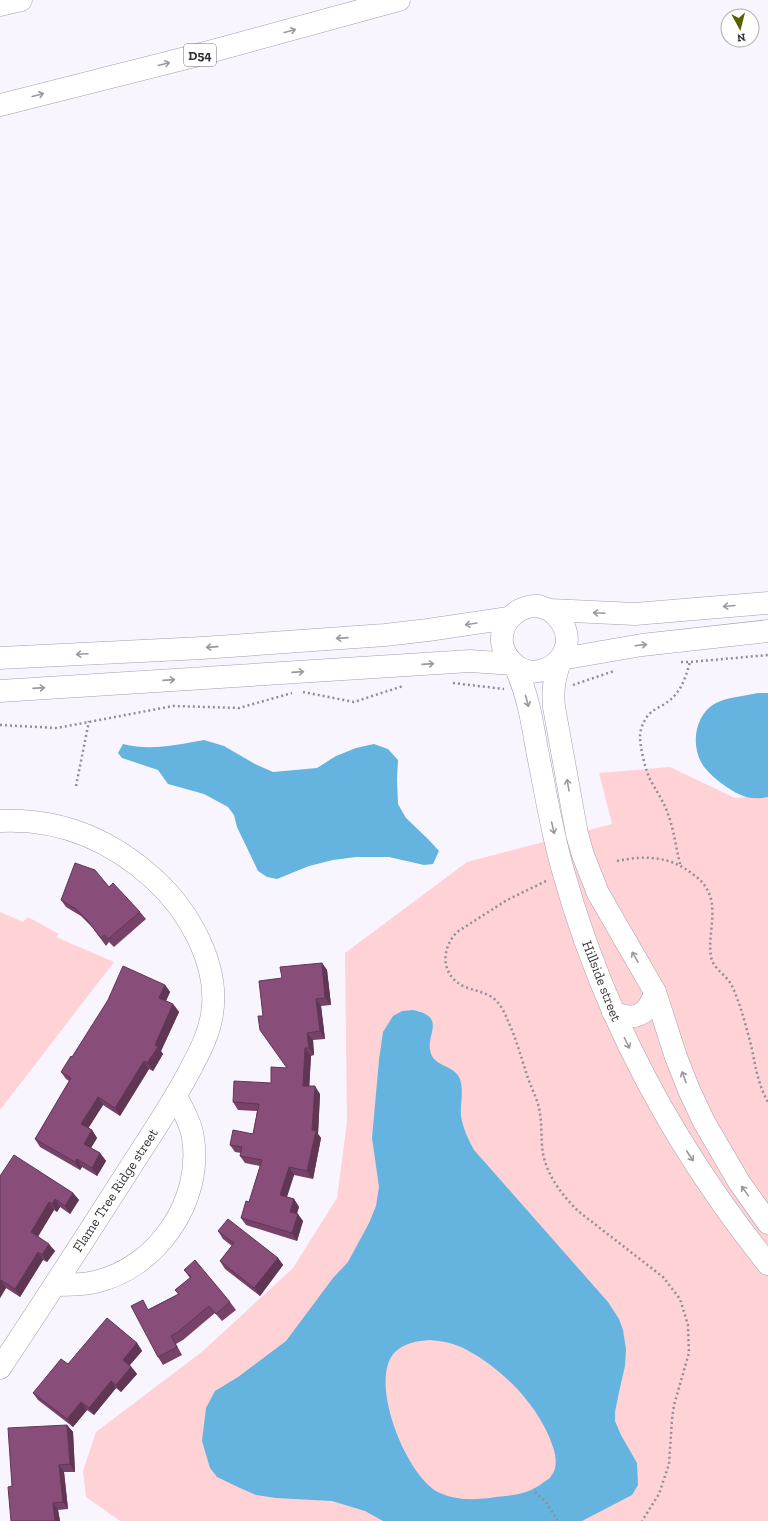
<svg xmlns="http://www.w3.org/2000/svg" width="768" height="1521" font-family="'Zilla Slab',serif">
<rect width="100%" height="100%" fill="#f8f5fe"/>
<!-- green -->
<g fill="#ffd2d6">
<path d="M670,767L735,798L768,795V1521H120L86,1497L83,1471L96,1432L203,1351L293,1268L337,1198L347,1122L345,953L467,862L612,824L599,773Z"/>
<path d="M0,912L23,922L28,917L59,934L56,937L114,962L0,1110Z"/>
</g>
<!-- water -->
<g fill="#64b4df" fill-rule="evenodd">
<path d="M758,693H768V797C759,799 749,799 741,795C729,790 707,774 701,762C691,743 695,714 716,703C728,697 745,696 758,693Z"/>
<path d="M204,740L224,746L255,764L273,772L317,768L336,756L356,748L374,744L388,749L398,760L397,779L398,804L406,818L429,840L439,851L433,864L424,865L389,857H356L333,860L309,866L277,879L267,877L258,871L237,827L234,815L228,807L204,794L168,784L158,770L122,758L118,753L123,744C150,751 177,745 204,740Z"/>
<path d="M413,1010C450,1018 422,1036 432,1056C438,1067 455,1066 460,1079C464,1091 460,1103 461,1116C463,1128 468,1139 474,1150L608,1302L619,1319L623,1330L626,1349L625,1366L619,1392L615,1412V1421L621,1435L637,1463L638,1485L632,1495L582,1521H383L365,1511L332,1501L276,1498L256,1495L240,1488L217,1477L210,1468L202,1441L206,1408L215,1391L238,1377L286,1341L333,1278L348,1262L369,1223L376,1206L379,1187L372,1138L379,1060L383,1032L393,1016L402,1011ZM429,1340C443,1341 454,1343 467,1350C504,1370 540,1407 553,1447C556,1456 558,1468 551,1476C550,1479 546,1480 544,1482C529,1494 515,1495 496,1497C477,1500 458,1501 440,1493C407,1479 367,1380 395,1352C404,1343 418,1341 429,1340Z"/>
</g>
<g fill="none" stroke-linecap="round" stroke-linejoin="round">
<defs>
<g id="minor">
<path d="M550,610C595,646 539,693 511,661C506,656 503,650 502,642C500,622 518,605 538,606C542,607 546,609 550,610L635,614L768,603"/>
<path d="M768,631L642,645L561,659C555,676 552,688 554,707L577,834L583,855L598,893L655,992L676,1057L689,1090L704,1122L739,1182L768,1223"/>
<path d="M0,658L202,648L385,635L428,630L509,618"/>
<path d="M0,691L470,661L514,664C527,691 532,720 537,750C545,789 551,828 562,867C602,1013 674,1147 768,1264"/>
<path d="M0,821C60,818 110,839 154,879C189,911 220,965 212,1014C209,1035 199,1053 189,1072C173,1102 154,1131 135,1160C91,1229 46,1299 0,1368"/>
<path d="M613,1012C634,1022 649,1015 655,992"/>
<path d="M55,1285C68,1285 82,1285 95,1282C157,1268 203,1201 193,1138C191,1123 183,1110 176,1096"/>
</g>
<g id="highway">
<path d="M0,5L21,0"/>
<path d="M0,105L194,56L399,0"/>
</g>
</defs>
<!-- minor casing -->
<use href="#minor" stroke="#a49ead" stroke-width="23"/>
<!-- highway casing -->
<use href="#highway" stroke="#a49ead" stroke-width="23"/>
<!-- path -->
<g stroke="#908e95" stroke-width="2.5" stroke-dasharray="2 3" stroke-linecap="butt">
<path d="M681,662H690L768,655"/>
<path d="M453,683L504,689"/>
<path d="M573,685L614,671"/>
<path d="M303,692L354,702L403,686"/>
<path d="M0,725L57,728L173,706L239,708L292,693"/>
<path d="M76,786L89,721"/>
<path d="M617,861C645,855 671,856 694,875C704,882 711,893 712,905C714,922 708,940 711,957C714,970 727,975 732,986C740,1003 745,1023 750,1041C755,1062 757,1083 768,1102"/>
<path d="M680,864C676,848 674,830 668,814C664,802 657,792 651,781C646,773 640,747 640,737C640,731 642,725 645,720C649,712 656,709 663,705C680,695 685,680 690,662"/>
<path d="M546,881L507,900L457,932C440,950 441,976 465,987C475,991 485,992 493,998C500,1003 505,1013 508,1021C516,1038 521,1057 527,1075C530,1085 535,1094 538,1104C542,1118 541,1132 542,1146C544,1172 561,1194 578,1211L663,1277L680,1299L688,1325L689,1353L674,1405L672,1419L669,1464L659,1494L642,1521"/>
<path d="M535,1492L546,1502L558,1521"/>
</g>
<!-- minor -->
<use href="#minor" stroke="#fff" stroke-width="22"/>
<!-- highway -->
<use href="#highway" stroke="#fff" stroke-width="22"/>
</g>
<!-- wall -->
<g fill="#764268">
<path d="M109,887L140,912L146,919L114,947L109,942L106,946L92,927L81,916L66,907L61,900Z"/>
<path d="M322,963L327,970L331,1005L321,1006L325,1039L313,1040L314,1055L311,1056L309,1086L320,1094L318,1134L321,1138L313,1179L294,1175L287,1197L294,1199L299,1207L297,1214L303,1221L297,1241L246,1225L241,1218L249,1202L260,1166L245,1163L240,1156L241,1153L235,1152L230,1145L253,1134L257,1111L238,1110L233,1102L271,1083L287,1068L263,1016L282,978Z"/>
<path d="M165,985L170,992L166,1001L173,1004L179,1012L161,1051L163,1054L153,1071L149,1069L120,1116L103,1105L88,1128L92,1130L97,1138L91,1148L100,1153L106,1161L97,1176L82,1167L80,1170L40,1147L35,1139L69,1081L66,1079L61,1072L72,1057Z"/>
<path d="M0,1176L73,1193L79,1200L70,1214L60,1207L57,1212L54,1210L38,1236L55,1251L47,1262L43,1260L20,1297L6,1288L0,1298Z"/>
<path d="M218,1231L278,1258L283,1265L260,1296L225,1269L220,1261L232,1246L223,1239Z"/>
<path d="M184,1270L230,1302L236,1310L222,1321L215,1313L183,1340L176,1344L182,1355L163,1365L158,1357L149,1309L178,1294L175,1290L190,1278Z"/>
<path d="M137,1343L142,1351L130,1365L137,1374L121,1392L116,1388L94,1415L87,1410L73,1427L38,1400L33,1393L68,1364Z"/>
<path d="M67,1425L73,1432L75,1472H64L68,1509L58,1510L60,1521H11L12,1486Z"/>
</g>
<!-- shaded-wall -->
<g fill="#603655">
<path d="M322,963L327,970L331,1005L325,998Z"/>
<path d="M165,985L170,992L164,1005L159,998Z"/>
<path d="M316,999L321,1006L325,1039L320,1031Z"/>
<path d="M173,1004L179,1012L161,1051L163,1054L153,1071L147,1063Z"/>
<path d="M307,1033L313,1040L314,1055L309,1048Z"/>
<path d="M305,1048L311,1056L309,1093L303,1086Z"/>
<path d="M144,1061L149,1069L120,1116L115,1108Z"/>
<path d="M315,1086L320,1094L318,1134L321,1138L313,1179L307,1171L312,1130Z"/>
<path d="M98,1097L103,1105L86,1132L81,1124Z"/>
<path d="M92,1130L97,1138L89,1151L84,1144Z"/>
<path d="M100,1153L106,1161L97,1176L92,1168Z"/>
<path d="M77,1159L82,1167L80,1170L75,1162Z"/>
<path d="M289,1167L294,1175L285,1202L280,1195Z"/>
<path d="M73,1193L79,1200L70,1214L65,1206Z"/>
<path d="M55,1199L60,1207L57,1212L52,1204Z"/>
<path d="M294,1199L299,1207L295,1219L290,1212Z"/>
<path d="M49,1202L54,1210L36,1240L31,1232Z"/>
<path d="M298,1214L303,1221L297,1241L292,1233Z"/>
<path d="M49,1244L55,1251L47,1262L42,1255Z"/>
<path d="M38,1252L43,1260L20,1297L15,1289Z"/>
<path d="M278,1258L283,1265L260,1296L254,1288Z"/>
<path d="M1,1280L6,1288L0,1298V1282Z"/>
<path d="M137,1343L142,1351L128,1367L123,1360Z"/>
<path d="M131,1367L137,1374L121,1392L116,1385Z"/>
<path d="M111,1381L116,1388L94,1415L89,1408Z"/>
<path d="M81,1402L87,1410L73,1427L67,1419Z"/>
<path d="M67,1425L73,1432L75,1472L70,1464Z"/>
<path d="M59,1465L64,1472L68,1509L63,1502Z"/>
<path d="M53,1503L58,1510L60,1521H55Z"/>
</g>
<!-- building -->
<g fill="#894d79" stroke="#603655">
<path d="M75,863L95,870L109,887L113,883L140,912L108,939L104,935L101,938L87,920L76,909L61,900Z"/>
<path d="M322,963L325,998L316,999L320,1031L307,1033L309,1048H305L303,1086H315L312,1130L316,1131L307,1171L289,1167L280,1195L294,1199L290,1212L298,1214L292,1233L241,1218L246,1201L249,1202L262,1160L240,1156L242,1147L230,1145L233,1130L253,1134L259,1104L233,1102L234,1081L271,1083V1067L287,1068L260,1030L258,1016H263L259,981L282,978L280,967Z"/>
<path d="M123,966L165,985L159,998L173,1004L155,1045L158,1047L147,1063L144,1061L115,1108L98,1097L81,1124L92,1130L84,1144L100,1153L92,1168L77,1159L75,1162L35,1139L71,1078L61,1072L71,1056L72,1057L108,1000Z"/>
<path d="M14,1155L73,1193L65,1206L55,1199L52,1204L49,1202L31,1232L49,1244L42,1255L38,1252L15,1289L1,1280L0,1282V1176Z"/>
<path d="M228,1219L278,1258L254,1288L220,1261L234,1243L218,1231Z"/>
<path d="M195,1260L230,1302L216,1314L209,1306L178,1332L171,1336L177,1347L158,1357L131,1306L143,1300L148,1310L179,1294L175,1290L191,1277L184,1270Z"/>
<path d="M107,1318L137,1343L123,1360L131,1367L116,1385L111,1381L89,1408L81,1402L67,1419L33,1393L61,1359L68,1364Z"/>
<path d="M67,1425L70,1464L59,1465L63,1502L53,1503L55,1521H11L8,1487L12,1486L8,1428Z"/>
</g>
<!-- one-way arrows -->
<defs><path id="oneway-shaft" d="M-6 0H5M1.5-3L5.5 0L1.5 3" fill="none" stroke-width="1.6" stroke-linecap="round" stroke-linejoin="round"/></defs>
<g stroke="#9a999c">
<use href="#oneway-shaft" transform="translate(290 31) rotate(-15)"/>
<use href="#oneway-shaft" transform="translate(164 64) rotate(-14)"/>
<use href="#oneway-shaft" transform="translate(38 95) rotate(-15)"/>
<use href="#oneway-shaft" transform="translate(729 606) rotate(175)"/>
<use href="#oneway-shaft" transform="translate(599 613) rotate(-177)"/>
<use href="#oneway-shaft" transform="translate(471 624) rotate(171)"/>
<use href="#oneway-shaft" transform="translate(342 638) rotate(176)"/>
<use href="#oneway-shaft" transform="translate(641 645) rotate(-7)"/>
<use href="#oneway-shaft" transform="translate(212 647) rotate(176)"/>
<use href="#oneway-shaft" transform="translate(82 654) rotate(177)"/>
<use href="#oneway-shaft" transform="translate(428 664) rotate(-4)"/>
<use href="#oneway-shaft" transform="translate(298 672) rotate(-4)"/>
<use href="#oneway-shaft" transform="translate(169 680) rotate(-4)"/>
<use href="#oneway-shaft" transform="translate(39 688) rotate(-4)"/>
<use href="#oneway-shaft" transform="translate(527 701) rotate(75)"/>
<use href="#oneway-shaft" transform="translate(568 785) rotate(-100)"/>
<use href="#oneway-shaft" transform="translate(553 828) rotate(77)"/>
<use href="#oneway-shaft" transform="translate(635 957) rotate(-120)"/>
<use href="#oneway-shaft" transform="translate(627 1043) rotate(64)"/>
<use href="#oneway-shaft" transform="translate(684 1077) rotate(-111)"/>
<use href="#oneway-shaft" transform="translate(690 1156) rotate(57)"/>
<use href="#oneway-shaft" transform="translate(745 1191) rotate(-126)"/>
</g>
<g text-anchor="middle" stroke-width="4" stroke-linejoin="round" paint-order="stroke">
<!-- shield labels -->
<rect fill="#fff" stroke="#727074" stroke-width="1" x="184" y="44" width="32" height="22" rx="3"/>
<g font-size="13" font-weight="bold" fill="#353339">
<text x="200" y="60">D54</text>
</g>
<!-- street labels -->
<g font-size="14" fill="#353339" stroke="#fff">
<text transform="translate(602 981) rotate(69)" y="5">Hillside street</text>
<text transform="translate(115 1190) rotate(-57)" y="5">Flame Tree Ridge street</text>
</g>
</g>
<!-- north arrow -->
<g transform="translate(740 28) rotate(173)"><circle r="19" fill="#ffffff" stroke="#aeadb0"/>
<path d="M0-3L7 15L0 10L-7 15Z" fill="#586100"/>
<text y="-6" font-size="11" font-weight="bold" text-anchor="middle" fill="#353339">N</text>
</g>
</svg>
